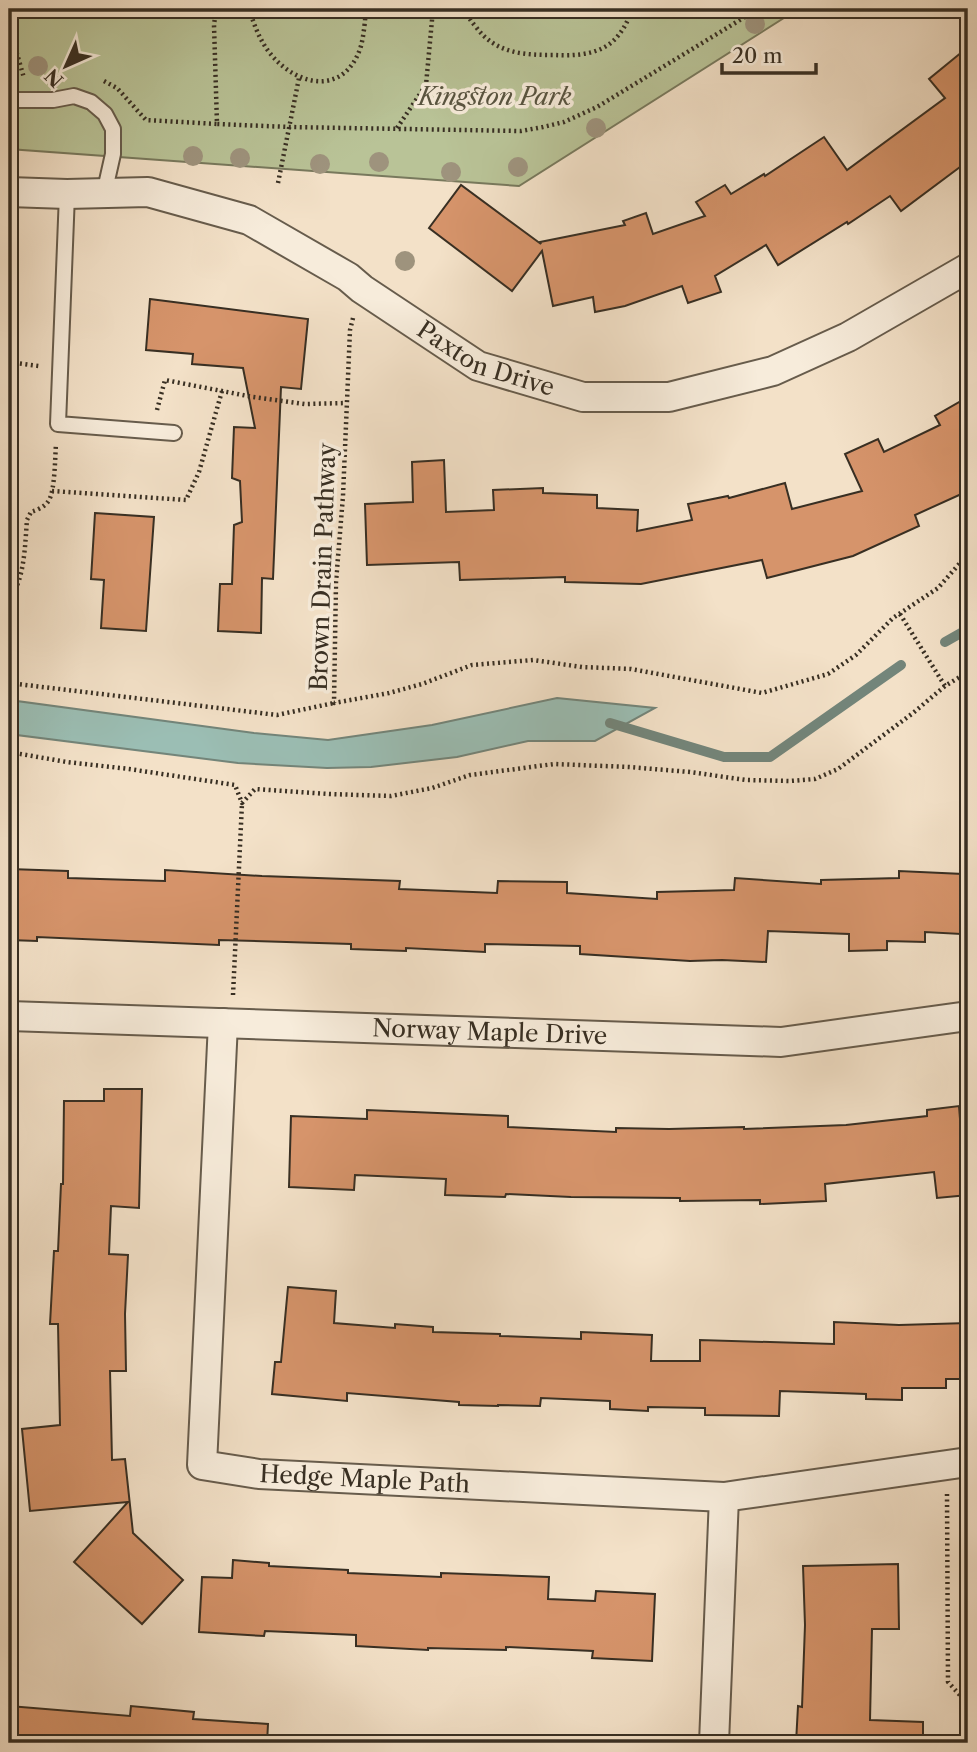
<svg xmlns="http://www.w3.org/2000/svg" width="977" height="1752" font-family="'Libre Caslon Text',serif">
<rect width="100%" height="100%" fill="#f3e1c8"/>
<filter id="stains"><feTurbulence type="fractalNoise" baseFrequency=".00286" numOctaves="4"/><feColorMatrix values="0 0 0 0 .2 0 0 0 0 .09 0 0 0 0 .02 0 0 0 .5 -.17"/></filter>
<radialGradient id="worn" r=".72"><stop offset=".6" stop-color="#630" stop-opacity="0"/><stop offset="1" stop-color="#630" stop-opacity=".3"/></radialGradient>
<!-- green -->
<path fill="#b9c397" stroke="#78795d" stroke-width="2" d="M9,9H798L519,186L9,149Z"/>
<!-- water -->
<path fill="#9bbeb4" stroke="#73857a" stroke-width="2" d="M557,698L655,708L595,741H528L457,757L371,767L327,768L238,763L9,734V700L254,733L328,740L432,725Z"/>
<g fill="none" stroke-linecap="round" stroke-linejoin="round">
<!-- stream -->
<g stroke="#73857a" stroke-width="10">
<path d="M945,642L968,629"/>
<path d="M610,723L724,757H770L901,665"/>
</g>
</g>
<!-- building -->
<g fill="#d6946b" stroke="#382f23" stroke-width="2">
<path d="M968,47V161L901,211L890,196L848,224L847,222L778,265L766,245L715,276L721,292L688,303L682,286L625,306L595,312L593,297L553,306L542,251L512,291L429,228L461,185L541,244L540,242L625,225L623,221L646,213L653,234L705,216L696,202L725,185L731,194L764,174L765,176L824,137L847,170L945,98L929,79Z"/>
<path d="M150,299L308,319L301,389L281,387L273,579L262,578L261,633L218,631L220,584H232L234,525L242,522L240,481L232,478L234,427L255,428L243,368L192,364L193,354L146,350Z"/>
<path d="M968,397V491L915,515L919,526L853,556L767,578L762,560L641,584L565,582V577L460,580L459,562L367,565L365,504L413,502L412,462L444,460L446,512L494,510L493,490L543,488V493L597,495V508L638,510L637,531L692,520L688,504L728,496L729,498L785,483L792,509L862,491L845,454L878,439L884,452L940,425L935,416Z"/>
<path d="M95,513L154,517L146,631L101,628L104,580L91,579Z"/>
<path d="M9,869L68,871V878L165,881V870L262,876L400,881L399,889L497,893L498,881L567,882V893L657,899V892L734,890L735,878L821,884V880L899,878V871L963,874L961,934L925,932V942L887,941V950L849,951V934L768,931L766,962L722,960L690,961L580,954V946L485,944V952L406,948V951L351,949V944L219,940V945L37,937V941L9,940Z"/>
<path d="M104,1089H142L139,1208L111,1206L109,1254L128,1255L125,1314L126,1371H110L112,1460L125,1459L133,1533L183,1580L142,1624L74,1562L128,1502L30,1511L22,1429L60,1425L58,1324H50L54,1251H58L61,1184H63L64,1101H104Z"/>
<path d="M959,1106L960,1119L968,1118V1195L937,1198L934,1172L825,1184L826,1201L760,1204V1200L680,1201V1198L571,1197L506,1194L505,1197L445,1195L446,1179L355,1175L354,1190L289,1187L291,1116L367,1119V1110L508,1116V1127L616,1132V1128L669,1129L744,1127V1129L846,1125L927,1116V1110Z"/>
<path d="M288,1287L336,1291L334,1323L395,1328V1324L433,1327V1332L500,1334V1336L581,1339V1332L652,1335L651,1361H700V1340L834,1344V1322L899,1325L968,1323V1379H946V1388H902V1400L866,1399V1394L780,1391L779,1416L705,1415V1408L648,1407V1411L610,1409V1401L541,1398L540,1406L498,1405V1406L459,1405V1402L347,1393V1401L272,1394L275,1362H281Z"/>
<path d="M233,1560L269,1563V1566L348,1570V1573L441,1577V1573L549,1577L548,1599L595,1601L596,1591L655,1594L652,1661L592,1658L593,1651L506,1647V1650L428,1648V1650L356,1646V1635L265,1631L264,1636L199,1632L202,1577L232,1578Z"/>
<path d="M898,1564L899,1629H872L870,1720L923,1722V1743H796L798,1706L802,1707L805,1625L803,1566Z"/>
<path d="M9,1706L130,1716L131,1706L194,1712L193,1719L268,1724L267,1743H9Z"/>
</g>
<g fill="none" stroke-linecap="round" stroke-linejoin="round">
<defs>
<g id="lane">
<path d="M9,100H53L74,96L91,102L105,114L113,129V154L104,194"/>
<path d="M67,194L58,424L174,433"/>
</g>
<g id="street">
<path id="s1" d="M9,192L67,194L148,192L249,220L348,277L362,289L478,366L583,397H669L773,371L848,337L968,268"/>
<path id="s2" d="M9,1016L781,1042L968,1016"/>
<path id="s3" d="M223,1023L202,1465L259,1474L724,1497L968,1462"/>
<path d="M714,1743L724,1497"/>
</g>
</defs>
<!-- lane casing -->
<use href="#lane" stroke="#675c4c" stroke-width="18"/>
<!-- street casing -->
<use href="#street" stroke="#675c4c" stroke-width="32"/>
<!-- path -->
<g stroke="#382f23" stroke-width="4.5" stroke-dasharray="2 3.5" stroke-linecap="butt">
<path d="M216,9L214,25L217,124L289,127L521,131L543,127L564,122L597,107L758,9"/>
<path d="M249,9C254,24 259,39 269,52C296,87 345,97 361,46C364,34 365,21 366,9"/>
<path d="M465,9C467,16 471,21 476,27C496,54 524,55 555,55C572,56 593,55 608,45C620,37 628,22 632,9"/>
<path d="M9,26L24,78"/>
<path d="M104,81L117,88L146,120L217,124"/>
<path d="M397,128L426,85L433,9"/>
<path d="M278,183L299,78"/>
<path d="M353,318L350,330L343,496L336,582L334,703L389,693L422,684L472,665L533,660L582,667L631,669L762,693L828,674L856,655L893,618L938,588L968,554"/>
<path d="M9,362L39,366"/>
<path d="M157,410L165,380L253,397L305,404L346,403"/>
<path d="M52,491L186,500L199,472L222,391"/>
<path d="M9,599C25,581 25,543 27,520L31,512C37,510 45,507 49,500C55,490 55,457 56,444"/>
<path d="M900,614L945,686"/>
<path d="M9,683L277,715L334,703"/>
<path d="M9,752L67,762L129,769L235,785L242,803L255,789L329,794L391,796L432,788L470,775L554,764L629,767L690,772L746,780L790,781L815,779L838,769L913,713L945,686L968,672"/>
<path d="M233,995L242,803"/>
<path d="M947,1494L948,1682L968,1704"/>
</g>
<!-- lane -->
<use href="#lane" stroke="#f7ecdb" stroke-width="14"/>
<!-- street -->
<use href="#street" stroke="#f7ecdb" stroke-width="28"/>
</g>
<!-- trees -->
<g fill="#9e937d">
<circle cx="755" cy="24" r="10"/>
<circle cx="38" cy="66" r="10"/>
<circle cx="596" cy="128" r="10"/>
<circle cx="193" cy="156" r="10"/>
<circle cx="240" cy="158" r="10"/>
<circle cx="379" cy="162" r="10"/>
<circle cx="320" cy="164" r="10"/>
<circle cx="518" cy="167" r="10"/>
<circle cx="451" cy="172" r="10"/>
<circle cx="405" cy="261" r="10"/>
</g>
<g text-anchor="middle" stroke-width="7" stroke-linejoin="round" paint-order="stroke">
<!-- park labels -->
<g font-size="24" font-style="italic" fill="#585440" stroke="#f7ecdb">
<text x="495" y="105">Kingston Park</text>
</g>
<!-- street labels -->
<g font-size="24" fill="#382f23" stroke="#f7ecdb">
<text dy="8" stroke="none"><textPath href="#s1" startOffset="520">Paxton Drive</textPath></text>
<text transform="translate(323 567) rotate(-88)" y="8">Brown Drain Pathway</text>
<text dy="8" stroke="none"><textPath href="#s2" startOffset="481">Norway Maple Drive</textPath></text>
<text dy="8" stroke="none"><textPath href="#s3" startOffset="606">Hedge Maple Path</textPath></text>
</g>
</g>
<!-- margin -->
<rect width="977" height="1752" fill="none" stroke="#f3e1c8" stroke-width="35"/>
<rect x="10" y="10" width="956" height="1731" fill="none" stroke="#382f23" stroke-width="3.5"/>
<rect x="18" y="18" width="942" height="1717" fill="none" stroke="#382f23" stroke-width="2"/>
<!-- north arrow -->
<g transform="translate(66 66) rotate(225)" stroke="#f7ecdb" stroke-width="5" paint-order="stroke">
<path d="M0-5L12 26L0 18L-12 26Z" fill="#382f23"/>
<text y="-10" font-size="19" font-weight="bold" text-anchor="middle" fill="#382f23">N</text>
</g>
<!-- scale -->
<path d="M722 63v10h94v-10" fill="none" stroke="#382f23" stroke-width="3.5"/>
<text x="732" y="63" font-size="21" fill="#382f23" stroke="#f7ecdb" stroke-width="5" paint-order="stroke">20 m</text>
<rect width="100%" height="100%" filter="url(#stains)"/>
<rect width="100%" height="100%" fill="url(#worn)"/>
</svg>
